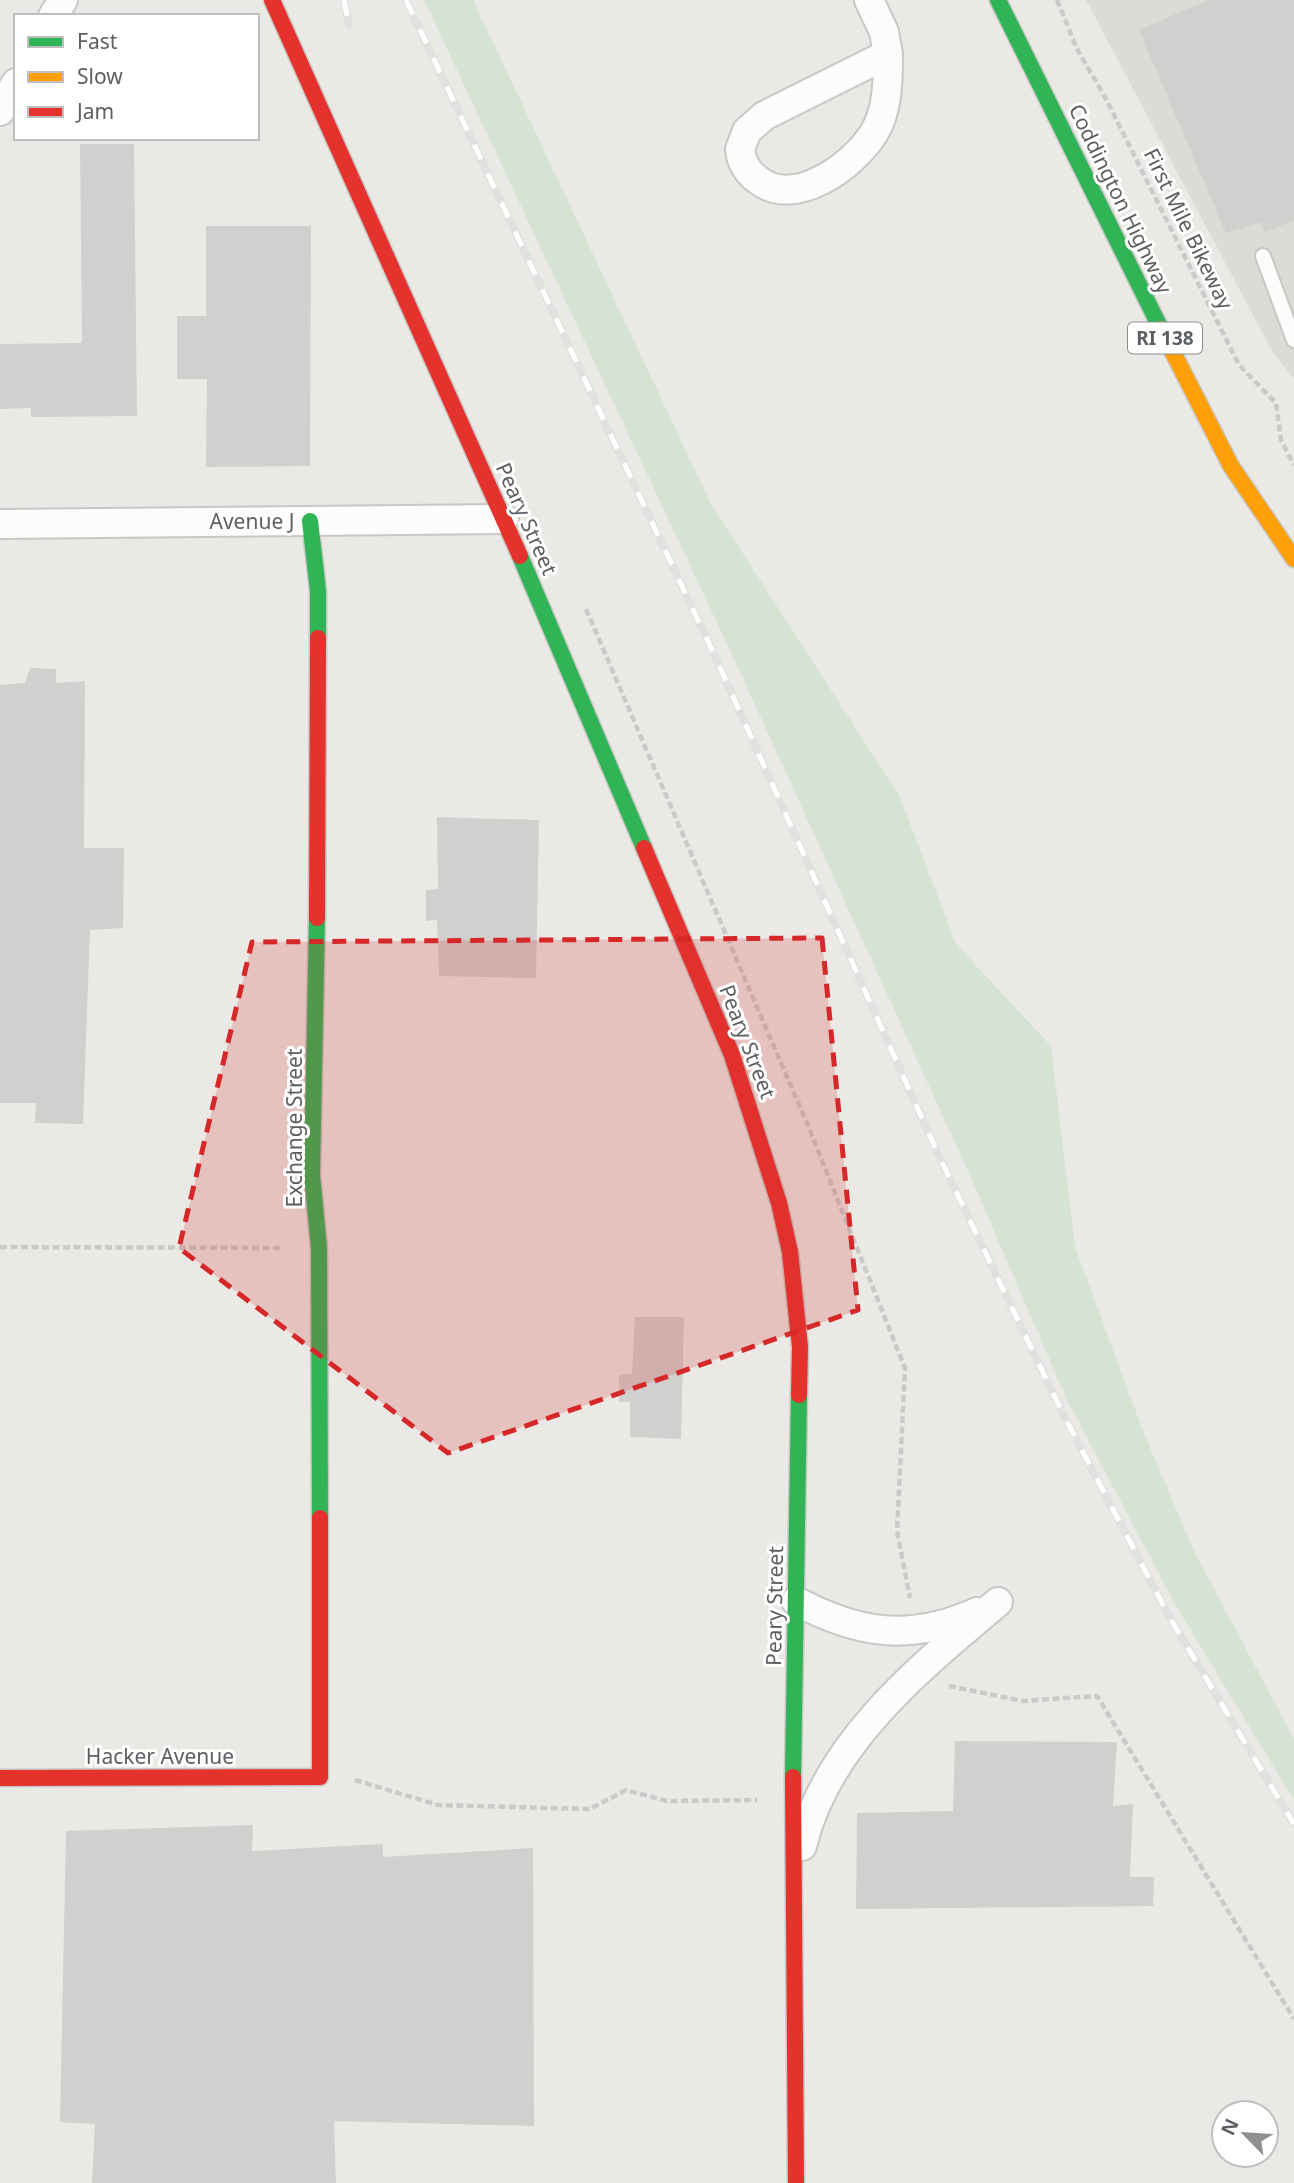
<svg xmlns="http://www.w3.org/2000/svg" width="1294" height="2183" font-family="'Noto Sans',sans-serif">
<rect width="100%" height="100%" fill="#eae9e5"/>
<!-- education -->
<path fill="#dddbd5" d="M1086,0H1294V379L1273,353Z"/>
<!-- green -->
<path fill="#d5e4d2" d="M424,0H473L711,504L900,797L956,944L1051,1046L1075,1247L1143,1431L1195,1553L1294,1739V1800L1176,1606L1067,1400L972,1180L734,659Z"/>
<!-- building -->
<g fill="#d1d0ce">
<path d="M1208,0H1294V220L1265,232L1261,222L1226,233L1139,30Z"/>
<path d="M80,144H134L137,416L31,417V408L0,409V344L82,343Z"/>
<path d="M206,226H311L310,466L206,467L207,379H177V316H206Z"/>
<path d="M30,668L56,669V683L85,681L84,848H124L123,928L90,930L83,1124L35,1123L36,1103H0V685L25,683Z"/>
<path d="M437,817L539,820L536,978L439,976L437,920L426,921V890L438,889Z"/>
<path d="M635,1317H684L681,1439L630,1437V1402H619V1375L632,1374Z"/>
<path d="M955,1741L1117,1742L1113,1806L1133,1804L1130,1877H1154L1153,1906L856,1909L857,1813L953,1811Z"/>
<path d="M253,1825L252,1851L383,1844V1857L533,1848L534,2126L334,2121L336,2183H92L95,2124L60,2122L66,1831Z"/>
</g>
<g fill="none" stroke-linecap="round" stroke-linejoin="round">
<defs>
<path id="lane" d="M1263,256L1294,340"/>
<g id="street">
<path d="M869,0L884,32L888,54"/>
<path d="M53,16L63,0"/>
<path d="M888,54C888,80 888,110 874,133C853,166 795,209 758,180C747,172 741,162 740,149L747,131L764,116Z"/>
<path d="M0,111L16,83"/>
<path d="M0,524L504,519"/>
<path d="M796,1601C858,1634 910,1642 977,1612"/>
<path d="M802,1846C826,1743 921,1667 998,1602"/>
</g>
<g id="fast">
<path d="M998,0L1161,329"/>
<path d="M310,521L318,591V638"/>
<path d="M520,556L644,848"/>
<path d="M317,918L312,1175L319,1248L320,1518"/>
<path d="M793,1777L799,1395"/>
</g>
<path id="slow" d="M1161,329L1231,466L1294,559"/>
<g id="jam">
<path d="M272,0L520,556"/>
<path d="M644,848L732,1055L779,1203L790,1252L800,1347L799,1395"/>
<path d="M317,918L318,638"/>
<path d="M793,1777L796,2183"/>
<path d="M0,1778L320,1777V1518"/>
</g>
</defs>
<!-- lane casing -->
<use href="#lane" stroke="#c7c7c7" stroke-width="18"/>
<!-- street casing -->
<use href="#street" stroke="#c7c7c7" stroke-width="32"/>
<!-- fast casing -->
<use href="#fast" stroke="#c7c7c6" stroke-width="19"/>
<!-- slow casing -->
<use href="#slow" stroke="#c7c7c6" stroke-width="19"/>
<!-- jam casing -->
<use href="#jam" stroke="#c7c7c6" stroke-width="19"/>
<!-- path -->
<g stroke="#c8cbc9" stroke-width="4.5" stroke-dasharray="7 3.5" stroke-linecap="butt">
<path d="M1057,0L1077,49L1106,99L1239,365L1276,403L1281,440L1294,465"/>
<path d="M586,609L809,1128L905,1368L897,1531L910,1598"/>
<path d="M0,1247L283,1248"/>
<path d="M949,1686L1023,1701L1097,1696L1294,2019"/>
<path d="M355,1780L438,1805L590,1809L626,1790L667,1801L757,1800"/>
</g>
<!-- lane -->
<use href="#lane" stroke="#fcfcfb" stroke-width="14"/>
<!-- street -->
<use href="#street" stroke="#fcfcfb" stroke-width="28"/>
<!-- fast -->
<use href="#fast" stroke="#30b455" stroke-width="16"/>
<!-- slow -->
<use href="#slow" stroke="#ff9f0a" stroke-width="16"/>
<!-- jam -->
<use href="#jam" stroke="#e5322d" stroke-width="16"/>
<defs>
<g id="rail">
<path d="M344,0L349,25"/>
<path d="M406,0L713,652L939,1156L1064,1416L1171,1620L1294,1824"/>
</g>
</defs>
<!-- rail casing -->
<use href="#rail" stroke="#e2e1e1" stroke-width="8"/>
<!-- rail -->
<use href="#rail" stroke="#fff" stroke-width="5" stroke-dasharray="16" stroke-linecap="butt"/>
</g>
<!-- marked area -->
<path fill="#d62828" fill-opacity="0.2" stroke="#d62828" stroke-width="5" stroke-dasharray="14 9" stroke-linejoin="round" d="M822,938L858,1310L448,1453L179,1248L252,942Z"/>
<g text-anchor="middle" stroke-width="6" stroke-linejoin="round" paint-order="stroke">
<!-- shield labels -->
<rect fill="#fff" stroke="#8c8e91" stroke-width="2" x="1128" y="322.5" width="74" height="31" rx="5"/>
<g font-size="19" font-weight="bold" fill="#5b5e62">
<text x="1165" y="345">RI 138</text>
</g>
<!-- street labels -->
<g font-size="21" fill="#5b5e62" stroke="#fff">
<text transform="translate(1120 199) rotate(64)" y="7">Coddington Highway</text>
<text transform="translate(1188 229) rotate(64)" y="7">First Mile Bikeway</text>
<text transform="translate(526 519) rotate(66)" y="7">Peary Street</text>
<text x="252" y="529">Avenue J</text>
<text transform="translate(747 1042) rotate(69)" y="7">Peary Street</text>
<text transform="translate(295 1128) rotate(-90)" y="7">Exchange Street</text>
<text transform="translate(775 1606) rotate(-89)" y="7">Peary Street</text>
<text x="160" y="1764">Hacker Avenue</text>
</g>
</g>
<!-- legend -->
<rect x="14" y="14" width="245" height="126" fill="#ffffff" stroke="#bdbfc0" stroke-width="2"/>
<rect x="28" y="37" width="35" height="10" fill="#30b455" stroke="#bdbfc0" stroke-width="2"/>
<text x="77" y="49" font-size="21" fill="#5b5e62">Fast</text>
<rect x="28" y="72" width="35" height="10" fill="#ff9f0a" stroke="#bdbfc0" stroke-width="2"/>
<text x="77" y="84" font-size="21" fill="#5b5e62">Slow</text>
<rect x="28" y="107" width="35" height="10" fill="#e5322d" stroke="#bdbfc0" stroke-width="2"/>
<text x="77" y="119" font-size="21" fill="#5b5e62">Jam</text>
<!-- north arrow -->
<g transform="translate(1245 2134) rotate(295)"><circle r="33" fill="#ffffff" stroke="#bdbfc0" stroke-width="2"/>
<path d="M0-5L12 26L0 18L-12 26Z" fill="#8d8f90"/>
<text y="-10" font-size="19" font-weight="bold" text-anchor="middle" fill="#5b5e62">N</text>
</g>
</svg>
